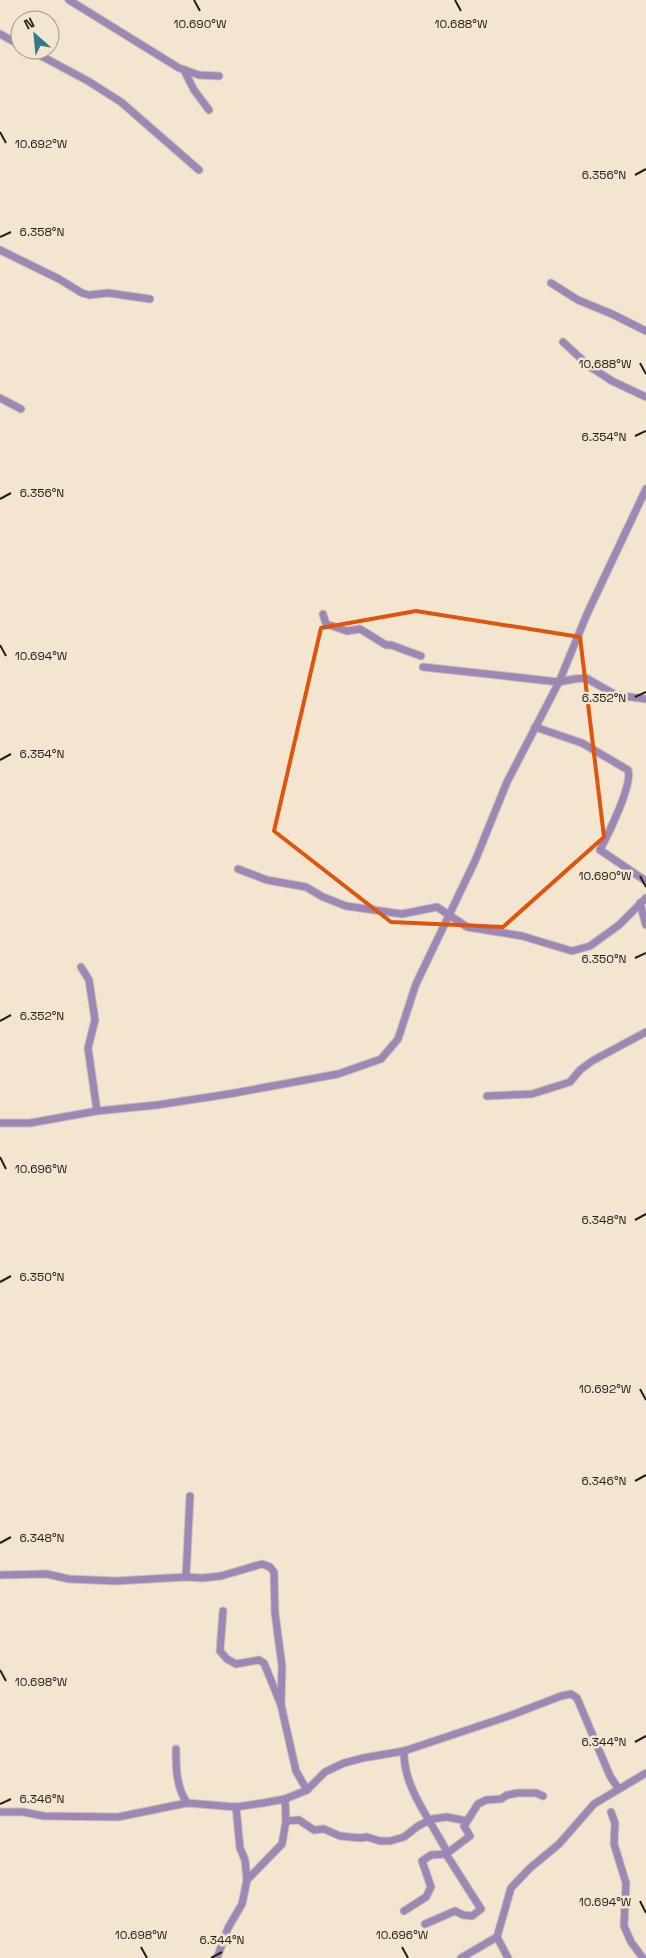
<svg xmlns="http://www.w3.org/2000/svg" width="646" height="1958" font-family="'Space Grotesk',sans-serif">
<rect width="100%" height="100%" fill="#f4e5d1"/>
<g fill="none" stroke-linecap="round" stroke-linejoin="round">
<defs>
<g id="street">
<path d="M69,0L179,68L199,75L219,76"/>
<path d="M0,34L20,45"/>
<path d="M30,50L88,81L121,102L199,170"/>
<path d="M184,70L194,90L209,110"/>
<path d="M0,250L59,279L82,293L89,295L108,293L150,299"/>
<path d="M551,283L578,300L612,314L646,331"/>
<path d="M563,342L589,366L612,381L646,397"/>
<path d="M0,398L21,409"/>
<path d="M323,614L326,624L347,631L360,629L386,645H391L421,656"/>
<path d="M423,667L559,682L574,679L586,678L616,695L646,699"/>
<path d="M535,727L582,743L628,770C633,784 608,835 600,850L646,881"/>
<path d="M238,869L267,880L306,887L323,897L346,906L402,914L437,907L467,927L522,936L572,951L590,946L619,925L646,898"/>
<path d="M640,903L646,925"/>
<path d="M81,967L89,980L95,1020L88,1048L97,1111"/>
<path d="M487,1096L532,1094L570,1082L580,1070L592,1061L646,1032"/>
<path d="M0,1123H30L97,1111L157,1105L229,1094L338,1074L381,1059L398,1039L416,984L475,861L507,782L559,682L587,614L646,489"/>
<path d="M190,1496L186,1577L202,1578L221,1576L262,1564L270,1567L274,1572L275,1613L282,1666L281,1705"/>
<path d="M0,1575L47,1574L69,1579L116,1581L186,1577"/>
<path d="M223,1611L220,1651L227,1659L236,1664L259,1660L264,1663L281,1705L296,1771L307,1790"/>
<path d="M176,1749C176,1769 176,1786 187,1803"/>
<path d="M404,1751C403,1787 430,1819 446,1850V1854L481,1909L472,1916L463,1915L455,1911L425,1924"/>
<path d="M0,1812H23L44,1816L118,1817L187,1803L236,1807L263,1803L285,1799L307,1790L325,1772L344,1763L363,1758L404,1751L509,1716L561,1696L571,1694L577,1698L610,1776L618,1788"/>
<path d="M611,1812L615,1823L614,1844L626,1883L624,1926L631,1942L643,1958"/>
<path d="M286,1821L299,1820L314,1830L324,1829L340,1836L360,1838L367,1837L380,1841H390L404,1837L418,1826L432,1819L447,1817L467,1821"/>
<path d="M247,1880L282,1844L286,1821L285,1799"/>
<path d="M404,1911L426,1897L431,1887L422,1861L431,1855L446,1854L470,1836L464,1826L478,1804L486,1800L501,1799L507,1795L518,1793H536L543,1796"/>
<path d="M497,1937L508,1958"/>
<path d="M217,1958L228,1928L242,1904L247,1880L245,1860L240,1848L236,1807"/>
<path d="M461,1958L497,1937L511,1888L530,1868L559,1844L594,1804L646,1773"/>
</g>
</defs>
<!-- street casing -->
<use href="#street" stroke="#cfc1b0" stroke-width="9"/>
<!-- street -->
<use href="#street" stroke="#9b88b7" stroke-width="7"/>
</g>
<!-- marked area -->
<path fill="none" stroke="#de560d" stroke-width="4" stroke-linejoin="round" d="M416,611L580,637L604,837L503,927L391,922L274,831L321,628Z"/>
<!-- ticks -->
<path fill="none" stroke="#241f18" stroke-width="2" d="M194,0L200,11M455,0L461,11M0,132L6,143M635,175L646,169M0,237L11,232M640,363L646,374M635,436L646,431M0,499L11,493M0,645L6,656M635,697L646,692M0,760L11,754M640,876L646,887M635,958L646,953M0,1021L11,1015M0,1157L6,1169M635,1220L646,1214M0,1282L11,1276M640,1389L646,1400M635,1481L646,1475M0,1543L11,1537M0,1670L6,1681M635,1742L646,1736M0,1804L11,1799M640,1901L646,1913M141,1947L147,1958M402,1947L408,1958M211,1958L222,1952"/>
<g font-size="12" text-anchor="middle" fill="#241f18" stroke="#f4e5d1" stroke-width="5" stroke-linejoin="round" paint-order="stroke">
<text x="200" y="28">10.690°W</text>
<text x="461" y="28">10.688°W</text>
<text x="41" y="148">10.692°W</text>
<text x="604" y="179">6.356°N</text>
<text x="42" y="236">6.358°N</text>
<text x="605" y="368">10.688°W</text>
<text x="604" y="441">6.354°N</text>
<text x="42" y="497">6.356°N</text>
<text x="41" y="660">10.694°W</text>
<text x="604" y="702">6.352°N</text>
<text x="42" y="758">6.354°N</text>
<text x="605" y="880">10.690°W</text>
<text x="604" y="963">6.350°N</text>
<text x="42" y="1020">6.352°N</text>
<text x="41" y="1173">10.696°W</text>
<text x="604" y="1224">6.348°N</text>
<text x="42" y="1281">6.350°N</text>
<text x="605" y="1393">10.692°W</text>
<text x="604" y="1485">6.346°N</text>
<text x="42" y="1542">6.348°N</text>
<text x="41" y="1686">10.698°W</text>
<text x="604" y="1746">6.344°N</text>
<text x="42" y="1803">6.346°N</text>
<text x="605" y="1906">10.694°W</text>
<text x="141" y="1939">10.698°W</text>
<text x="402" y="1939">10.696°W</text>
<text x="222" y="1944">6.344°N</text>
</g>
<!-- north arrow -->
<g transform="translate(35 35) rotate(333)"><circle r="24" fill="#f4e5d1" stroke="#a19687"/>
<path d="M0-4L9 19L0 12L-9 19Z" fill="#337b84"/>
<text y="-8" font-size="14" font-weight="bold" text-anchor="middle" fill="#241f18">N</text>
</g>
</svg>
